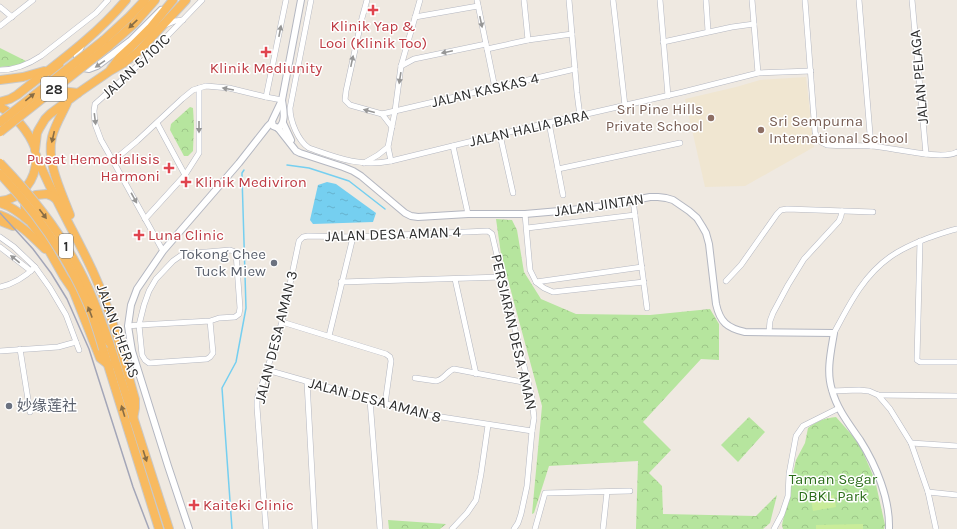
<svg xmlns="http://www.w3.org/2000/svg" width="957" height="529" font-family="Karla,'Noto Sans SC',sans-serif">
<defs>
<pattern id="forest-crowns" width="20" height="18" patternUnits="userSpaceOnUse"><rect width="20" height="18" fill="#b6e59e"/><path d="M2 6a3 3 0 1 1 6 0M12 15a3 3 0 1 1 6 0" fill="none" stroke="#9dc588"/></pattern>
<pattern id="water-ripples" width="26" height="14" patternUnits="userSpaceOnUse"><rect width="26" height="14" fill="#75cff0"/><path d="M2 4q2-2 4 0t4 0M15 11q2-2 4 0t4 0" fill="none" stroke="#66b2ce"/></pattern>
</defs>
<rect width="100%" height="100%" fill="#efe9e1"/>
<!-- education -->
<path fill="#f0e6d1" d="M806,77L814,147L745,186L705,187L685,99L736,87L760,80Z"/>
<!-- forest -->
<g fill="url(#forest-crowns)">
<path d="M0,48L26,61L19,65L0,67Z"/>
<path d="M190,107L193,108L194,125L193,151L188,156H184L170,130L171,124Z"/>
<path d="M496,219L512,220L517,230L524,272L541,299L576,314L650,315L710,309L719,324V360L701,359L643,422L671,450L649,473L662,486L663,514L756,516L777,495L770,523L763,529H636L638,461L549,466L534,513L532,514L542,406L501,254Z"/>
<path d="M749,417L765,432L738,462L721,445Z"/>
<path d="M836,417L859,443L875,480L885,525L884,529H783L782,525L796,460L805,443L808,428C817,421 825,418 836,417Z"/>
<path d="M388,520L446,524L440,529H389Z"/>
</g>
<!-- pitch -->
<g fill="#c9ec9a">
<path d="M834,495L836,507L813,511L811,499Z"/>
<path d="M863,524V529H816V525Z"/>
</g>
<!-- water -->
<path fill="url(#water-ripples)" d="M327,182L336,184L376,213L373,222L313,224L310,220L318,185Z"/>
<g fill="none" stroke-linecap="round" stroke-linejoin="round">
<!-- stream -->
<g stroke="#75cff0" stroke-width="1.5">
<path d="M287,165L309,168L349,181L385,209"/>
<path d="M232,529L222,388L236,362L246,308L242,176V173L244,170"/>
</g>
<defs>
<g id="minor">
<path d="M311,0L290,108C290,121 298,141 309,148C338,158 359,167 391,161L530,127L683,92L758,73L811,71"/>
<path d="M367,0L362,18L346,91L345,100L350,105L382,114L575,69"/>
<path d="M477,0L495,88"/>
<path d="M524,0L528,40"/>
<path d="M569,0L577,93L580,116"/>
<path d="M613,0L625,106"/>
<path d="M660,0L668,96"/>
<path d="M706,0L708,31"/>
<path d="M752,0L758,73"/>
<path d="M805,0L815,132C817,140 820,142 827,145C841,146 856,145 871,146C890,147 942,161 957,152"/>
<path d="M859,0L871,146"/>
<path d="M912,0L926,154"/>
<path d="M0,7L12,17"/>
<path d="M415,17L478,6"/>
<path d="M165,25L175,21L183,20"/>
<path d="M0,26L33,0"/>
<path d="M663,42L732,27L754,24"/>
<path d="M487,49L528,40L572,34"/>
<path d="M401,66L414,59L486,44"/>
<path d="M0,70C14,70 29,64 41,56L96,13L108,0"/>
<path d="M266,97L286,0"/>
<path d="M382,114L392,127"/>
<path d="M157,123L185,175"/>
<path d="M549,123L563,195"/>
<path d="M500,135L513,193"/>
<path d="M453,146L468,214"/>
<path d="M113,161L137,141L182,99L193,90L206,86L229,88L266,97L282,100"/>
<path d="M391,161L388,147L395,111L401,66L420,0"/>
<path d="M364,163L378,155L388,147"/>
<path d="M558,169L680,143"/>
<path d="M633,200L647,308"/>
<path d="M525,214L530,270L536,282L544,288L553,292L644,282"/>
<path d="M145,219L185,175L199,153V88"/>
<path d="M527,228L635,215"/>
<path d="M0,237L14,247L35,267L50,288L66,315L79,350"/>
<path d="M920,241L917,360L920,362H957"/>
<path d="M0,247L31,271"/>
<path d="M163,251L113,161L101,140L95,124L94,111L95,104L145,59L202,0"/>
<path d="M455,279L476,374"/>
<path d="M726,281L741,265L777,214L781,210L787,209L873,212"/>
<path d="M341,282L502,277"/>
<path d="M536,282L642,267"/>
<path d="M0,287C14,284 25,277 35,267"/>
<path d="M282,322L386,354L390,357L391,361L385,404"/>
<path d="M128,326L139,325L210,321L219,318L235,317L239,314L240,308L236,253L233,251L230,250L183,254L173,261L156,279L149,291L144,305L139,325L142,355L145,360L149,363L207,359L210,357L213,353L210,321"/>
<path d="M769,332L770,321L773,313L788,285L804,259L839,221L841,216L842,211"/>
<path d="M834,333C849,305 863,276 890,257C901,249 915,243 928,238C937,235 947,231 957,229"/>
<path d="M329,336L353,237"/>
<path d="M20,349L30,412"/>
<path d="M0,351L58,347L76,342"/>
<path d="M267,370L422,414L532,431"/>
<path d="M415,378L436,381C444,380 447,371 454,369L528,383"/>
<path d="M307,382L315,529"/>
<path d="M832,391L859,390L869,391L878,395L957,396"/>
<path d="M878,395L890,409L911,443L928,492L936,529"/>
<path d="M370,400L380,529"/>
<path d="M911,443L957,446"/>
<path d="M928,492L957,495"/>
<path d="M266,529L257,407V399L267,370L282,322L299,241L303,237L308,236L353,237L488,231L492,234L502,277L532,398L534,418L532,431L527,486L521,514L518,523L514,529"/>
<path d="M452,529L467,513L476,500L481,474L488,425"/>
<path d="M535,529L545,493L630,491"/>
<path d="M603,529L607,492"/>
<path d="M774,529L782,514L788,496L789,474L796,436L803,426L839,408"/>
</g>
<g id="tertiary">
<path d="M82,44L77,56V61L79,65L83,68L89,69L97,66L130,41L161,10"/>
<path d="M283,123L291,140"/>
<path d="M278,128L296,151L300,153L343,167L353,171L361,176L405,213L411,216L418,217L468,214H525L571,210L605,206L650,197H658L666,198L673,200L689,211L697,218L702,226L706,233L709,244L716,304C720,322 727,328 745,332L834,333C831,351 826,372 832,390C837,409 849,424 860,440C876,465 890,499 889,529"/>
<path d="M278,128C287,123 283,108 282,100L301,0"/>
<path d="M278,128L273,126L272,121L282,100"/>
<path d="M189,529L168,466L132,351L128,326L131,305L137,289L163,251L239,163L268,126L271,123"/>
</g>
<g id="trunk">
<path d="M104,40L129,17L145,0"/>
<path d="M109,46L134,24L155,0"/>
<path d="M59,65C53,71 51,77 54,86L61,91L78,93"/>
<path d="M111,69L119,58L132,46L151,27L173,0"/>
<path d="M0,80L23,77L44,71"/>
<path d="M0,102L10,99L17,95C55,65 95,37 126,0"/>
<path d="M67,103C62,114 55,125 52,137C46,162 61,191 70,215"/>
<path d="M0,107C15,115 29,132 35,148"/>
<path d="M35,150L37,133L39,129L45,119L50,114L78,93L110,71L124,63L139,51L186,0"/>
<path d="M36,155C52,196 76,234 94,274C112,314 123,357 135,399V408L133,419"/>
<path d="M56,199L52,196L47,194L36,195L31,197L28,200L25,204V210L26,216L39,233L64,277L73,290L100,358L109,365"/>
<path d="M0,201C22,199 36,180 36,159"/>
<path d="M0,203C11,206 20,213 28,220"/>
<path d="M0,215C17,221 32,236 45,249"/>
<path d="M0,221L13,226"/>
<path d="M109,342L169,529"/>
<path d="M103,349L159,529"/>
</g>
</defs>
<!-- minor casing -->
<use href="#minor" stroke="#b4b7c1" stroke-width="6"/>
<!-- tertiary casing -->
<use href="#tertiary" stroke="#b4b7c1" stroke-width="8"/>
<!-- trunk casing -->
<use href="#trunk" stroke="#c9c9c9" stroke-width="10"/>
<!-- minor -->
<use href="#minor" stroke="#fff" stroke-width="5"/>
<!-- tertiary -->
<use href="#tertiary" stroke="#fff" stroke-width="6"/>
<!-- trunk -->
<use href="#trunk" stroke="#f8ba60" stroke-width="8"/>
<!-- rail -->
<path stroke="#a3a6b8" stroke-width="1.5" d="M0,213L33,249L51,273L67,299L74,315L89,349L133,487L149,529"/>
<defs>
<g id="trunk-bridge">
<path d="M0,122L104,40"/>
<path d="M0,132L109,46"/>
<path d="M0,163C28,192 55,225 74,260C89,286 99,314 109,342"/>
<path d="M0,174C35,211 65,253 86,300C93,315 98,332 103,349"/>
</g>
</defs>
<!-- trunk-bridge casing -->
<use href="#trunk-bridge" stroke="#c9c9c9" stroke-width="10" stroke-linecap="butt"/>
<!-- trunk-bridge -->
<use href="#trunk-bridge" stroke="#f8ba60" stroke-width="8"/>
</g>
<!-- one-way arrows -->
<defs><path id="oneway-solid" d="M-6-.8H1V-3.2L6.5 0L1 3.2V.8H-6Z"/></defs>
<g fill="#969696">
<use href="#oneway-solid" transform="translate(481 22) rotate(78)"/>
<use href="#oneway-solid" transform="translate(280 31) rotate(-79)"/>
<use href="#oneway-solid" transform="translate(447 52) rotate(168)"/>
<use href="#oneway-solid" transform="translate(352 61) rotate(-78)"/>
<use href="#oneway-solid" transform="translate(100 64) rotate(146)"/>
<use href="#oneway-solid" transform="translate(400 78) rotate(99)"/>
<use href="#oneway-solid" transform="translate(228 89) rotate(-170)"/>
<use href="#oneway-solid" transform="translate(369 111) rotate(-165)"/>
<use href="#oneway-solid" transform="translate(95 119) rotate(83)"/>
<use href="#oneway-solid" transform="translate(199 127) rotate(90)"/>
<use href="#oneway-solid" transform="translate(134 198) rotate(61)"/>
<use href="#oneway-solid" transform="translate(15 259) rotate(-141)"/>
</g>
<g fill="#896d44">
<use href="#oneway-solid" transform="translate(133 24) rotate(136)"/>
<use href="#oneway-solid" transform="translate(30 97) rotate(-39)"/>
<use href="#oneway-solid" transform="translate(53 137) rotate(103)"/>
<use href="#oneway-solid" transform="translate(43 214) rotate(53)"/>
<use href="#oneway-solid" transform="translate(90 312) rotate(-111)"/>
<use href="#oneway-solid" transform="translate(123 411) rotate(-107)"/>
<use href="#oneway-solid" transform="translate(145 456) rotate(72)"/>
</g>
<!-- markers -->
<g fill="#e0444e" stroke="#fff" stroke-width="1.5">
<path d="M371 4h4v4h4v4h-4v4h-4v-4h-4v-4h4z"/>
<path d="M264 46h4v4h4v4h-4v4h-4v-4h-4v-4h4z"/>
<path d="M167 162h4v4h4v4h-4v4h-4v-4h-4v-4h4z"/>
<path d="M184 176h4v4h4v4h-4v4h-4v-4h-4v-4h4z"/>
<path d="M137 229h4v4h4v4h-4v4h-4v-4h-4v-4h4z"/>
<path d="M192 499h4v4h4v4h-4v4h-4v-4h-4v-4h4z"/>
</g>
<g fill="#8d6e63" stroke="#fff" stroke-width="1.5">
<circle cx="711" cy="118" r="4"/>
<circle cx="761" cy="130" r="4"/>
</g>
<g fill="#6b7280" stroke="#fff" stroke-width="1.5">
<circle cx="274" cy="263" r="4"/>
<circle cx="9" cy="406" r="4"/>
</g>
<g text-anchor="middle" stroke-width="3" stroke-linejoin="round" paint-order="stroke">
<!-- shield labels -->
<g fill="#fff" stroke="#6d6d6d" stroke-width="1">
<rect x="41" y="77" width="26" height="24" rx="3"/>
<rect x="59" y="234" width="14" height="24" rx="3"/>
</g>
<g font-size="14" font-weight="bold" fill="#2e2e2e">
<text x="54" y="94">28</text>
<text x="66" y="251">1</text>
</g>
<!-- health labels -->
<g font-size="15" fill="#be3a42" stroke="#fff" text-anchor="start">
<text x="373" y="31" text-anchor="middle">Klinik Yap &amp;<tspan x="373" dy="17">Looi (Klinik Too)</tspan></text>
<text x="266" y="73" text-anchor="middle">Klinik Mediunity</text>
<text x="160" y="164" text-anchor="end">Pusat Hemodialisis<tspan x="160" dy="17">Harmoni</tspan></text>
<text x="195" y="187">Klinik Mediviron</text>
<text x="148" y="240">Luna Clinic</text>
<text x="203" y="510">Kaiteki Clinic</text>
</g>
<!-- street labels -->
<g font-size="15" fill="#2e2e2e" stroke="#fff">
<text transform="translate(136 66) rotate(-43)" y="5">JALAN 5/101C</text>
<text transform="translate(919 77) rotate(-95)" y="5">JALAN PELAGA</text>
<text transform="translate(485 90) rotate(-13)" y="5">JALAN KASKAS 4</text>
<text transform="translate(529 128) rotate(-13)" y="5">JALAN HALIA BARA</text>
<text transform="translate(599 205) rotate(-8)" y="5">JALAN JINTAN</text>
<text transform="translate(393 234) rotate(-2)" y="5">JALAN DESA AMAN 4</text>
<text transform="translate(118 331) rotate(70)" y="5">JALAN CHERAS</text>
<text transform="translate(514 332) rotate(77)" y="5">PERSIARAN DESA AMAN</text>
<text transform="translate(276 337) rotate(-76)" y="5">JALAN DESA AMAN 3</text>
<text transform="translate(375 400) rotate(15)" y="5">JALAN DESA AMAN 8</text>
</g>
<!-- education labels -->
<g font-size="15" fill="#785e54" stroke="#fff" text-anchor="end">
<text x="703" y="114">Sri Pine Hills<tspan x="703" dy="17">Private School</tspan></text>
<text x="769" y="126" text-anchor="start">Sri Sempurna<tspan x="769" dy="17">International School</tspan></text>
</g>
<!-- worship labels -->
<g font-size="15" fill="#5b616d" stroke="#fff" text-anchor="end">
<text x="266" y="259">Tokong Chee<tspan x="266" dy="17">Tuck Miew</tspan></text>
<text x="17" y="411" text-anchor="start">妙缘莲社</text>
</g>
<!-- park labels -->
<g font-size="15" fill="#2c6e1b" stroke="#fff">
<text x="833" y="484">Taman Segar<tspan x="833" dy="17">DBKL Park</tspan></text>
</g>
</g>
</svg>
